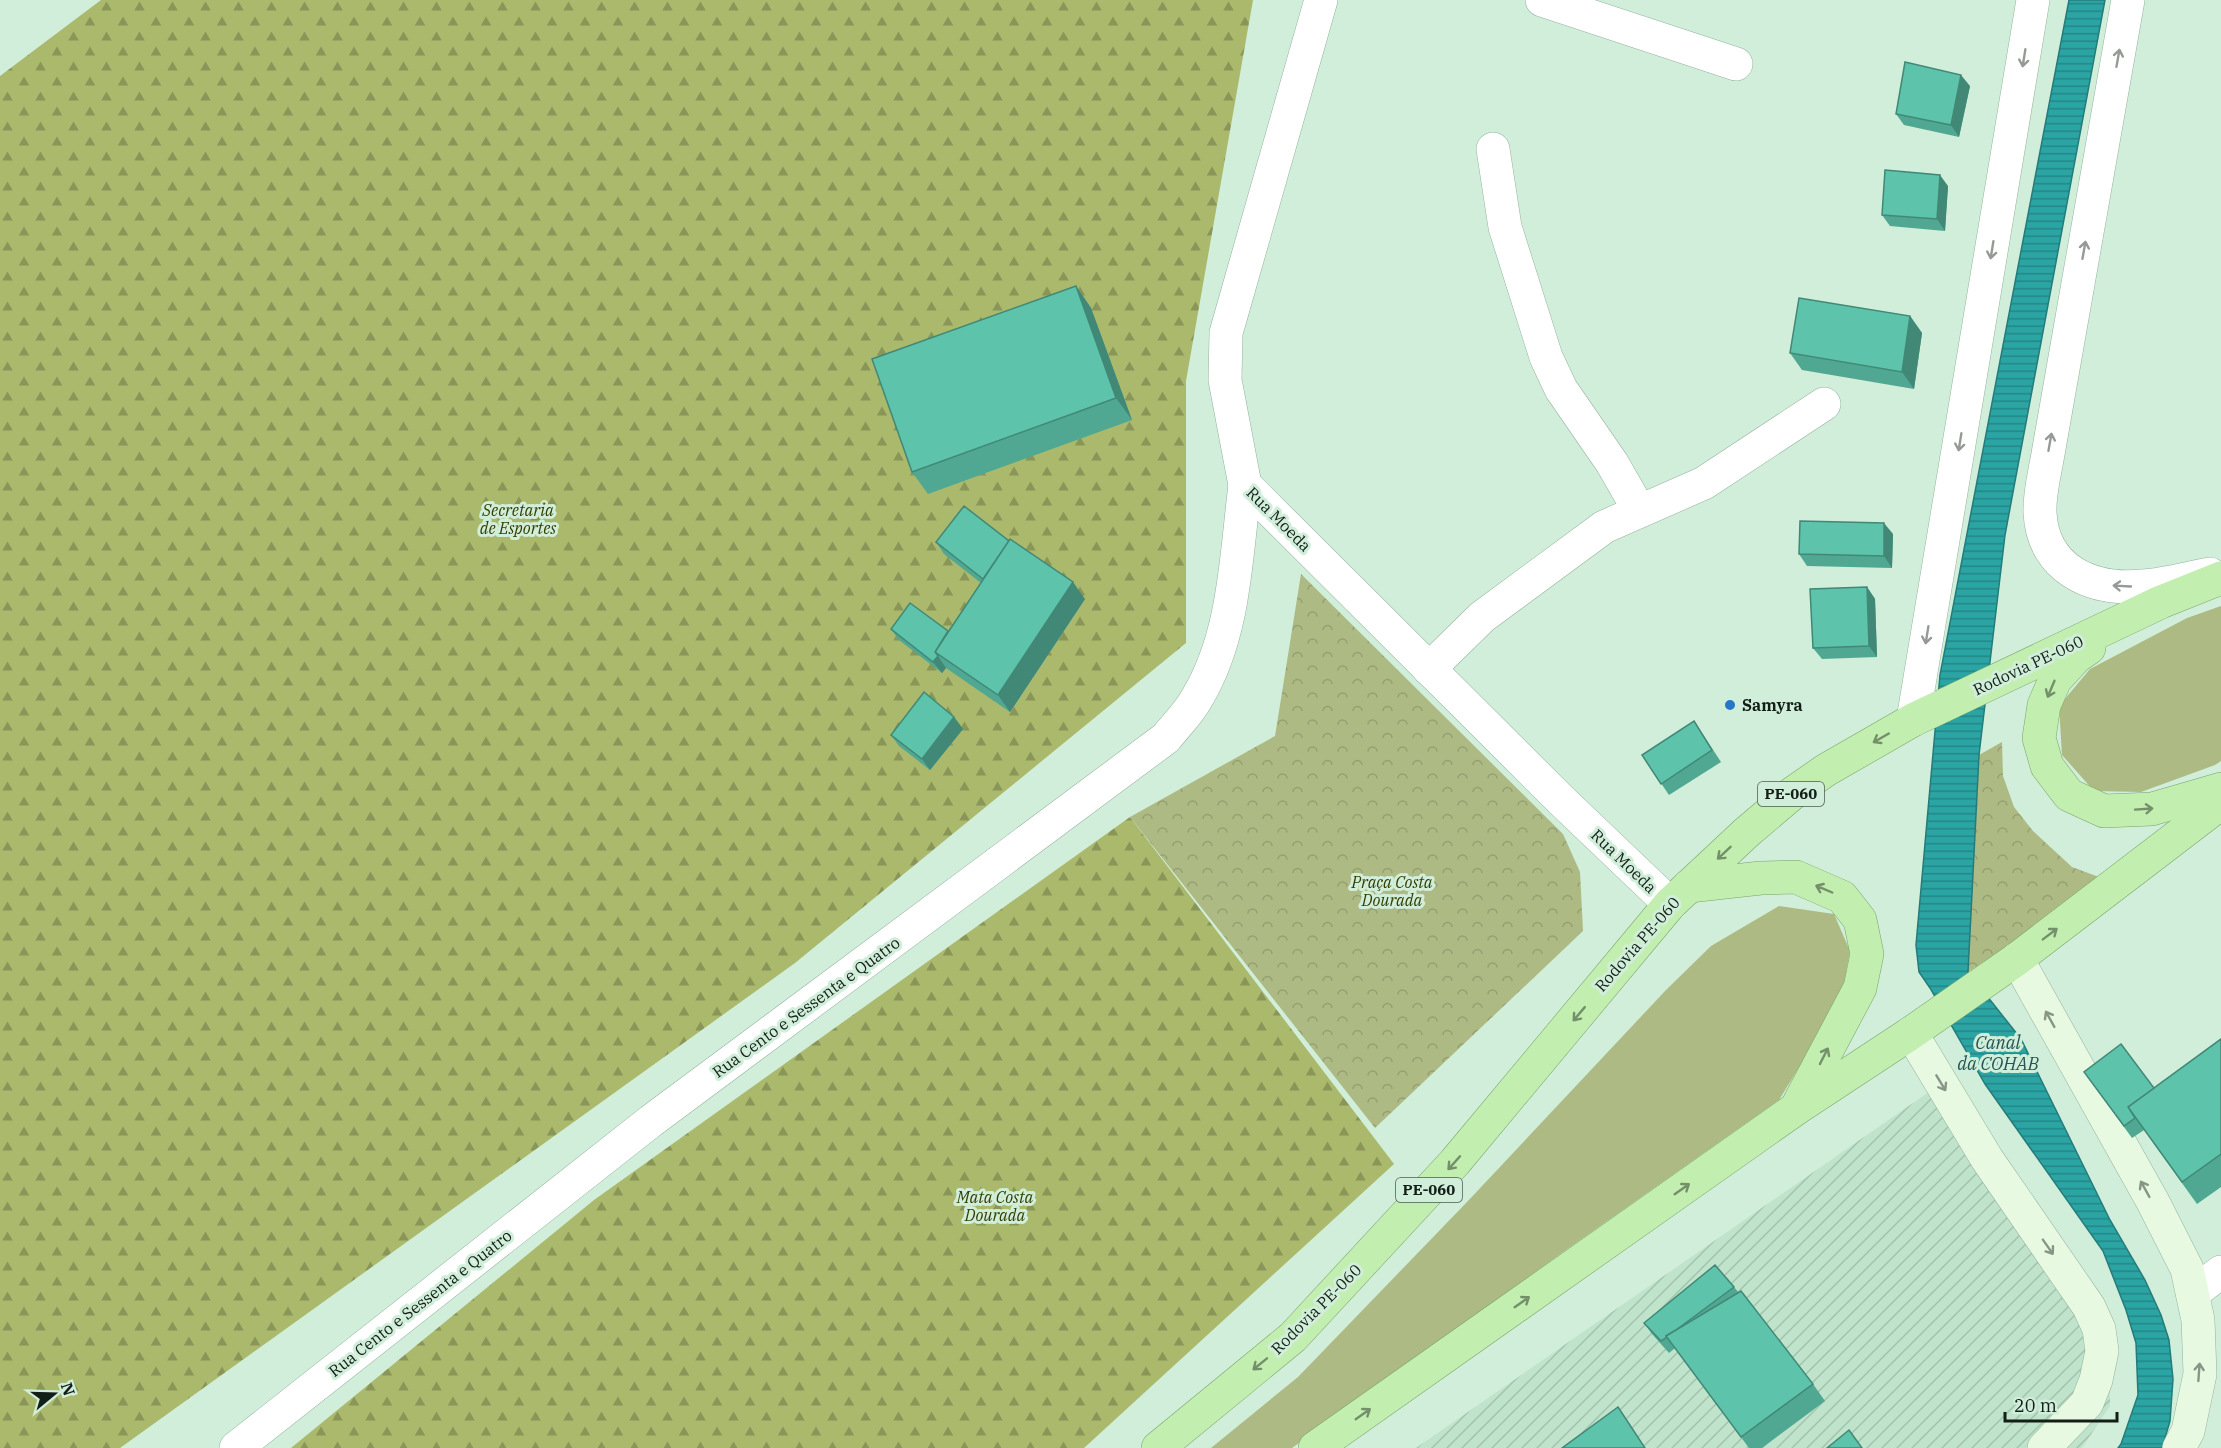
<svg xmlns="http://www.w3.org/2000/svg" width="2221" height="1448" font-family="'IBM Plex Serif',serif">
<defs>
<pattern id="industrial-furrows" width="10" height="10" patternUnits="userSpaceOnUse" patternTransform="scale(1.5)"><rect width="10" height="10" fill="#bfe4cb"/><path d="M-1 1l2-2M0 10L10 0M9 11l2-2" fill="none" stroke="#a3c3ae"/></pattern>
<pattern id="forest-firs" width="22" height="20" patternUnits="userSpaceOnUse" patternTransform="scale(1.5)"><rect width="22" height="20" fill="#aab96c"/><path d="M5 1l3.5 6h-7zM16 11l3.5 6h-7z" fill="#899658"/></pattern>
<pattern id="park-crowns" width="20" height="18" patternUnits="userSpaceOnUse" patternTransform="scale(1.5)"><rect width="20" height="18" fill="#aeba84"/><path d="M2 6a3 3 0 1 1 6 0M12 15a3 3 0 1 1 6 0" fill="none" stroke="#959f71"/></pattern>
<pattern id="water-rules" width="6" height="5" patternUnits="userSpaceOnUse" patternTransform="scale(1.5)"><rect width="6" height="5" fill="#2ba5a4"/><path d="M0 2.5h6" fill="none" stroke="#248685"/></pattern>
</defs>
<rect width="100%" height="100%" fill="#d0eed9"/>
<!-- industrial -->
<path fill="url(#industrial-furrows)" d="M1949,1078L2110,1323V1406L2082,1448H1416Z"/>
<!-- grass -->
<g fill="#aeba84">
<path d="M2221,606V761L2215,765L2141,792L2094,791L2062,755L2059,706L2090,669L2187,618Z"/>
<path d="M1779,906L1834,914L1850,951L1841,999L1779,1100L1563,1252L1292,1448H1211L1298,1377L1467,1202L1666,990L1711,946Z"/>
</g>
<!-- forest -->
<g fill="url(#forest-firs)">
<path d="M101,0H1253L1186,381V643L795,963L120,1448H0V76Z"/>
<path d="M1130,817L1394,1164L1084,1448H291L594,1200Z"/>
</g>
<!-- park -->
<g fill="url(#park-crowns)">
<path d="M1301,574L1563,834L1580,872L1583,931L1375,1128L1130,817L1275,736Z"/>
<path d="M2002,742L2003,776L2014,807L2033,831L2072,867L2107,880L1968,972L1979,755Z"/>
</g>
<!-- water -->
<path fill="url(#water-rules)" stroke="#247c7a" stroke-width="1.5" d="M2069,0H2105L2005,535L1979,755L1968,972L2021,1039L2110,1220L2145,1280L2161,1315L2169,1340L2173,1379L2170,1421L2162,1448H2118L2121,1444L2138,1395L2136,1343L2126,1310L2103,1251L1985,1084L1930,988L1919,972L1916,945L1940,675Z"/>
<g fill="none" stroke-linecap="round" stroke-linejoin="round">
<defs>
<g id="minor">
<path d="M1542,0L1736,64"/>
<path d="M1493,149L1505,227L1546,357L1561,389L1612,463L1639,510"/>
<path d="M1429,669L1482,617L1604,527L1704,483L1824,404"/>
<path d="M2193,1293L2221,1272"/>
<path d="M236,1448L651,1121L1166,738C1176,725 1189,713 1197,698C1235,635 1236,556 1245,485"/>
</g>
<g id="tertiary">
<path d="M1321,0L1226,333L1225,380L1245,485L1562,801L1670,904"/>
<path d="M2128,0L2048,454C2045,472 2039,494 2040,513C2043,569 2091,591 2142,586C2165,585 2188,578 2210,574"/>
<path d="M1913,720L2033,0"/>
</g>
<g id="secondary">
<path d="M2017,959L2153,1202L2187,1269L2198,1320L2200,1374L2188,1431L2179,1448"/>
<path d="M1911,1033L1987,1159L2089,1307L2099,1329L2102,1351L2096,1380L2087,1403L2044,1448"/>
</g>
<g id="trunk">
<path d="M2089,648L2076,657L2055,680L2044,705L2039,738L2047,766L2069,795L2104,811L2152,809L2221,789"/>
<path d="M1689,886L1761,878L1796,877L1842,897L1860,920L1867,954L1860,988L1799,1103"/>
<path d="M1158,1448L1293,1337L1455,1162L1670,904L1747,832L1793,793L1826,770L1913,720L2161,602L2221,578"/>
<path d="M1315,1448L1797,1108L1911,1033L2017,959L2221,803"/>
</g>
</defs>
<!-- minor casing -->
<use href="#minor" stroke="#95b29f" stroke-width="34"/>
<!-- tertiary casing -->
<use href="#tertiary" stroke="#95b29f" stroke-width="34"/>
<!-- secondary casing -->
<use href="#secondary" stroke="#95b29f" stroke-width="34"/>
<!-- trunk casing -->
<use href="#trunk" stroke="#7aa36d" stroke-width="34"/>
<!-- minor -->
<use href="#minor" stroke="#fff" stroke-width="33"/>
<!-- tertiary -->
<use href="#tertiary" stroke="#fff" stroke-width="33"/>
<!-- secondary -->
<use href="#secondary" stroke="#e8f9e1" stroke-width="33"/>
<!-- trunk -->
<use href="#trunk" stroke="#c2eeaf" stroke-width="33"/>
</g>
<!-- wall -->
<g fill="#50a892">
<path d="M1970,86L1959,137L1904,125L1896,114Z"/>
<path d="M1948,186L1945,231L1890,226L1882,215Z"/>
<path d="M1076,286L1091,308L1132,420L928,494L912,472Z"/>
<path d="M1910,316L1922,333L1914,389L1802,370L1790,353Z"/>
<path d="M1893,534L1892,568L1807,566L1799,554Z"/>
<path d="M936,542L1085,599L1010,712L946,668L942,673L899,640L891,629L948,631L981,583L944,554Z"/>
<path d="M1867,587L1875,599L1877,657L1822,659L1813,648Z"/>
<path d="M954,717L963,729L930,770L899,746L891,735Z"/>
<path d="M1702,733L1721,762L1669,795L1642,755Z"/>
<path d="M2221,1039V1187L2197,1204L2144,1130L2132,1138L2092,1083L2154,1088Z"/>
<path d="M1734,1287L1813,1384L1825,1401L1762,1448H1749L1675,1348L1669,1353L1652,1334L1644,1323Z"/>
</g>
<!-- shaded-wall -->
<g fill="#418877">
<path d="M1961,75L1970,86L1959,137L1951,125Z"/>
<path d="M1940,175L1948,186L1945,231L1937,219Z"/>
<path d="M1076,286L1091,308L1132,420L1116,398Z"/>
<path d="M1910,316L1922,333L1914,389L1902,372Z"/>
<path d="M1884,523L1893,534L1892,568L1884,556Z"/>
<path d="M1073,582L1085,599L1010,712L998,695Z"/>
<path d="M1867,587L1875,599L1877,657L1869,646Z"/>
<path d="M938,656L946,668L942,673L933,662Z"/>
<path d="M954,717L963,729L930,770L922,759Z"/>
</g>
<!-- building -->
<g fill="#5dc3aa" stroke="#418877" stroke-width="1.5">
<path d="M1905,62L1961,75L1951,125L1896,114Z"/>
<path d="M1885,170L1940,175L1937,219L1882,215Z"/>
<path d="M1076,286L1116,398L912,472L872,359Z"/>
<path d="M1799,298L1910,316L1902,372L1790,353Z"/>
<path d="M964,506L1009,541L983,579L936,542Z"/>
<path d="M1800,521L1884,523V556L1799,554Z"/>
<path d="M1010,539L1073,582L998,695L935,652Z"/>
<path d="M1867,587L1869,646L1813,648L1810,589Z"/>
<path d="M910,603L948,631L935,652L938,656L933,662L891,629Z"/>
<path d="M924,692L954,717L922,759L891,735Z"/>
<path d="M1694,721L1712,750L1661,784L1642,755Z"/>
<path d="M2221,1039V1154L2182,1182L2128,1107Z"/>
<path d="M2121,1044L2154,1088L2128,1107L2135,1118L2124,1126L2084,1072Z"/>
<path d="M1715,1265L1734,1287L1676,1330L1666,1336L1667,1337L1661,1341L1644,1323Z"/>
<path d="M1741,1291L1813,1384L1741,1437L1666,1336Z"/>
<path d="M1618,1407L1645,1448H1562Z"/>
<path d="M1849,1430L1862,1448H1827Z"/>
</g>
<!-- one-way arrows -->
<defs><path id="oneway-shaft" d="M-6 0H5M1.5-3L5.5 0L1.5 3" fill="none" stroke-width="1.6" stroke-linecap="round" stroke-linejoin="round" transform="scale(1.5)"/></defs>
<g stroke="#959a97">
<use href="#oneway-shaft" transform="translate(2024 58) rotate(99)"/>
<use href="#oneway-shaft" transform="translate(2118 58) rotate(-80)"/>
<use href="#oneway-shaft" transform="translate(1992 250) rotate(99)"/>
<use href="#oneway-shaft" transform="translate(2084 250) rotate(-80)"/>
<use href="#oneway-shaft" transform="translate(1960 442) rotate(99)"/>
<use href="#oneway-shaft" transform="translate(2050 442) rotate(-80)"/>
<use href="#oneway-shaft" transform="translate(2122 586) rotate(-177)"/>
<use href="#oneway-shaft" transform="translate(1927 635) rotate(99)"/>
</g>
<g stroke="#73906b">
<use href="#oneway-shaft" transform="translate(2051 689) rotate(113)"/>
<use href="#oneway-shaft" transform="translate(1881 738) rotate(150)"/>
<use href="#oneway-shaft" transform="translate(2144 809) rotate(-4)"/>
<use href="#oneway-shaft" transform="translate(1724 853) rotate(137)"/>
<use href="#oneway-shaft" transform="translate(1824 889) rotate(-157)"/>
<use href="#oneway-shaft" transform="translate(2050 934) rotate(-37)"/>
<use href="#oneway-shaft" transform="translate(1579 1014) rotate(130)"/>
<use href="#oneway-shaft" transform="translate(1824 1056) rotate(-63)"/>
<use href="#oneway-shaft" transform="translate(1454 1163) rotate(132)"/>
<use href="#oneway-shaft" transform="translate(1682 1189) rotate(-35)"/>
<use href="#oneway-shaft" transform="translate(1522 1302) rotate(-35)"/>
<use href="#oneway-shaft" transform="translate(1260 1364) rotate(141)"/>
<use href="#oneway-shaft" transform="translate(1363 1414) rotate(-35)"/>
</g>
<g stroke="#889686">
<use href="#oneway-shaft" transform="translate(2050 1019) rotate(-119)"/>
<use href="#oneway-shaft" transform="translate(1941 1083) rotate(59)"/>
<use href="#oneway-shaft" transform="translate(2145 1189) rotate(-119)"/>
<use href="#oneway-shaft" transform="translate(2048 1247) rotate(55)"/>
<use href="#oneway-shaft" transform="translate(2199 1372) rotate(-86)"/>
</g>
<!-- markers -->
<circle fill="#2678c7" stroke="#d0eed9" stroke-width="2" cx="1730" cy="705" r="6"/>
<g text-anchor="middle" stroke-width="6" stroke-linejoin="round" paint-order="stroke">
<!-- shield labels -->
<g fill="#d0eed9" stroke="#4c5c51" stroke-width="1.5">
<rect x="1758" y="782" width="66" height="24" rx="4.5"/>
<rect x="1396" y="1178" width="66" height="24" rx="4.5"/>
</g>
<g font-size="15" font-weight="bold" fill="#131e17">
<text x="1791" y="799">PE-060</text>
<text x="1429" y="1195">PE-060</text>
</g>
<!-- park labels -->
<g font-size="16" font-style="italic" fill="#353d00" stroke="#d0eed9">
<text x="518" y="516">Secretaria<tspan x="518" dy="18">de Esportes</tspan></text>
<text x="1392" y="888">Praça Costa<tspan x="1392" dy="18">Dourada</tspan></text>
<text x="995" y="1203">Mata Costa<tspan x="995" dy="18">Dourada</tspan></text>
</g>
<!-- street labels -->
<g font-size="16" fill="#131e17" stroke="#d0eed9">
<text transform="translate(1279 519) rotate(45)" y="6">Rua Moeda</text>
<text transform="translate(2028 665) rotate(-25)" y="6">Rodovia PE-060</text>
<text transform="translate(1624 861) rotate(44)" y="6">Rua Moeda</text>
<text transform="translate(1637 944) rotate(-49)" y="6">Rodovia PE-060</text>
<text transform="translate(806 1007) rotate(-36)" y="6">Rua Cento e Sessenta e Quatro</text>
<text transform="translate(420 1303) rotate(-38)" y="6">Rua Cento e Sessenta e Quatro</text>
<text transform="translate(1316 1309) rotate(-45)" y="6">Rodovia PE-060</text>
</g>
<!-- poi labels -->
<g font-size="16" font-weight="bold" fill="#131e17" stroke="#d0eed9" text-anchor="start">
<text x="1742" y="711">Samyra</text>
</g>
<!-- water labels -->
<g font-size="18" font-style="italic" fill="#255655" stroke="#d0eed9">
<text x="1998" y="1049">Canal<tspan x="1998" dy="21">da COHAB</tspan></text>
</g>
</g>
<!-- north arrow -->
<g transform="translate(54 1394) rotate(71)" stroke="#d0eed9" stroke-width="4.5" paint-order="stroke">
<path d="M0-4.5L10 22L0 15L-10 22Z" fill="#131e17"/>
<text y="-9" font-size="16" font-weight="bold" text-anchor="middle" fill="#131e17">N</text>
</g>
<!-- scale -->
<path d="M2005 1412v9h112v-9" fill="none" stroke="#131e17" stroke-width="3"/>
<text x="2014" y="1412" font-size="18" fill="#131e17" stroke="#d0eed9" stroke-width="4.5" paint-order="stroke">20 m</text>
</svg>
